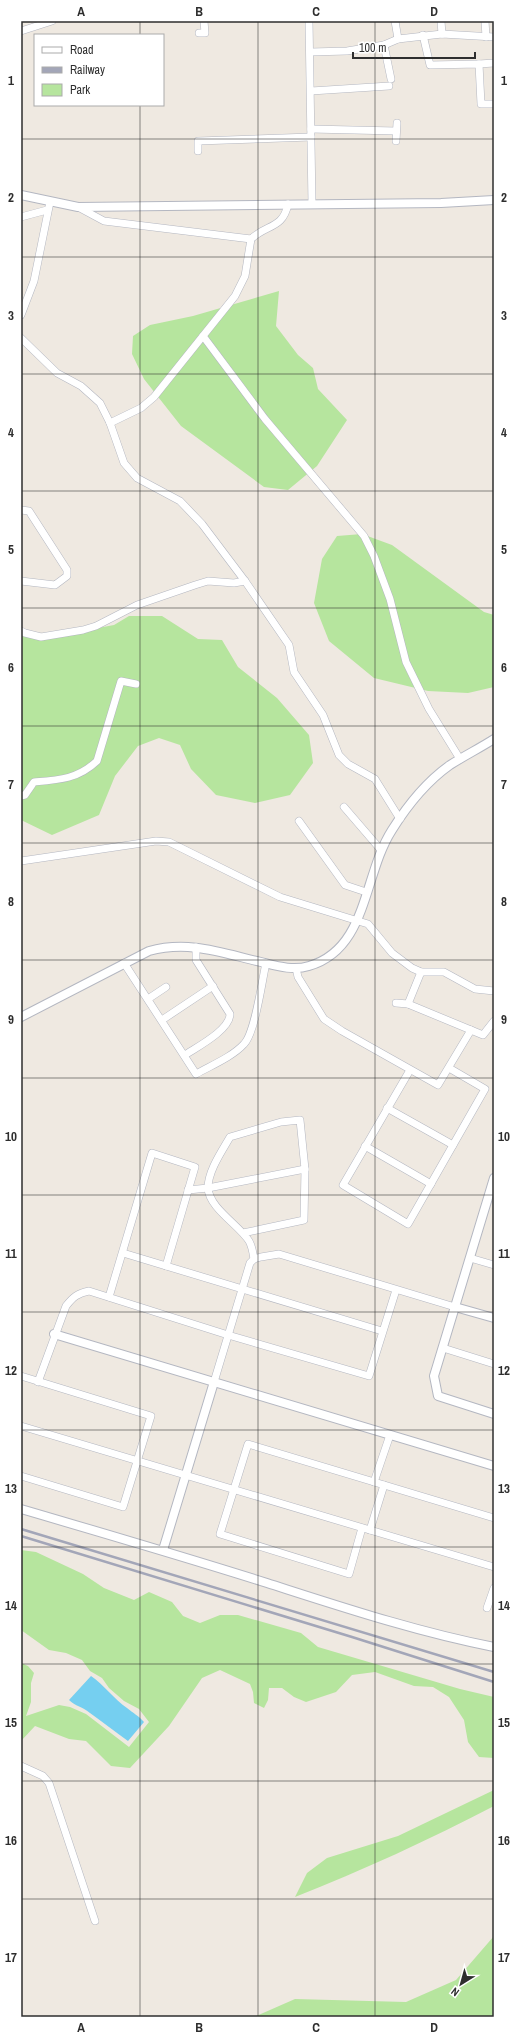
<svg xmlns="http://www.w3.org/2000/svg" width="515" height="2038" font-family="'Archivo Narrow',sans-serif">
<rect width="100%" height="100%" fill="#efe9e1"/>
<!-- green -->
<g fill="#b6e59e">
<path d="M279,291L276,326L298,355L313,368L318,389L347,420L317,466L288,490L264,487L181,426L144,379L132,354L133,336L150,325L193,316Z"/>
<path d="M362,534L392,545L484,612L494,615V687L468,693L428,691L374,678L329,641L314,603L322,559L337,536Z"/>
<path d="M129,616H162L198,639L222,640L238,667L277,698L309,735L313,763L290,795L255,803L216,795L191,769L180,745L159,738L138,746L115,776L99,815L52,835L21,820V633L38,639L114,625Z"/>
<path d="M21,1550L36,1552L83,1574L104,1588L134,1600L149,1592L172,1602L183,1616L200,1623L220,1615H238L301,1633L318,1647L460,1689L494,1697V1758L479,1757L468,1742L464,1720L449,1697L433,1687L414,1686L375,1672L352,1675L336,1692L306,1702L294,1697L282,1688H269L268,1700L264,1708L254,1703L253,1692L250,1684L220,1670L202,1678L169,1726L130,1768L111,1766L86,1741L69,1739L35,1726L21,1741V1663L28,1666L34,1673L31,1683V1702L26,1716L59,1705L70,1707L86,1714L129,1747L149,1722L139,1709L124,1701L109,1688L102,1678L90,1671L82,1660L66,1653L49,1650L21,1630Z"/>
<path d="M494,1790V1806C429,1840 363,1870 295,1897L307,1873L327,1858L398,1836Z"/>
<path d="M494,1936V2017H254L295,1999L406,2002L456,1980Z"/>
</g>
<!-- water -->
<path fill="#75cff0" d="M91,1676C104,1685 114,1699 127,1708C133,1713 139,1716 144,1722L128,1741C115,1732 103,1722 90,1713C83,1707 75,1706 69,1700Z"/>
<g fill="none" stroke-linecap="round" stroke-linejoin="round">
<defs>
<g id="minor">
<path d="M309,21L312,204"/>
<path d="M395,21L398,39"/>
<path d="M441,21L442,34"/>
<path d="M485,21L486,37"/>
<path d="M21,31L52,21"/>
<path d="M199,33H205L204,21"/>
<path d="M423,35L430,65L479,64L481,104H494"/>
<path d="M384,45L391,79"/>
<path d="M311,52L347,51L384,45L398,39L442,34L494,37"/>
<path d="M479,64L494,63"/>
<path d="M311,91L389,86"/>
<path d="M311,129L396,131"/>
<path d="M396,141L397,123"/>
<path d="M198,151V141L311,137"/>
<path d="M78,207L104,221L251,239"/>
<path d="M21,217L47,210"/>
<path d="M21,315L34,281L50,202"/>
<path d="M203,336L265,419L364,536L374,556L390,599L406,662L429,709L460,759"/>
<path d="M21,338L57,373L81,386L100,403L110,423L124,463L137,478L180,501L202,524L245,581L289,645L294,672L323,715L339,755L348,764L375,779L400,819"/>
<path d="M110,423L141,408L154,397L235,296L245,276L251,239C267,224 283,229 288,204"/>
<path d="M21,510L29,511L67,570V576L55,585L21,581"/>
<path d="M21,631L25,633L41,637L83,630L96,626L137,605L195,585L208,581L234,583L245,581"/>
<path d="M21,796L25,795L34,782C59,780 78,779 97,761L121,681L136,684"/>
<path d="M344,807L381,850"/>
<path d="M299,821L345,885L366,892"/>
<path d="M21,861L156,841L169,842L280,897L368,924L392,953L412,968L421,972H444L475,989L494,991"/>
<path d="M124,963L196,1074C212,1065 232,1057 244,1044C255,1033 262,981 266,963"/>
<path d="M296,968L298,977L324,1019L342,1031L438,1085L471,1030"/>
<path d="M148,999L166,987"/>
<path d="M396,1003L408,1004L483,1035L494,1021"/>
<path d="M408,1004L421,972"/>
<path d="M162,1020L213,986"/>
<path d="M185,1055C197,1047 230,1030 230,1014L196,960V947"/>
<path d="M410,1070L343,1185L408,1224L485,1089L449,1068"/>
<path d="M387,1108L453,1145"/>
<path d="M365,1146L431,1184"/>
<path d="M188,1190L208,1188L305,1169"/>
<path d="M243,1233L304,1220L305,1169L300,1120L281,1122L230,1137C222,1151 208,1171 208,1188C209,1208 239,1225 249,1241C252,1246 253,1253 254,1259"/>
<path d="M123,1253L382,1331"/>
<path d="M470,1258L494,1265"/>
<path d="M109,1297L152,1153L195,1167L166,1266"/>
<path d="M443,1348L494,1364"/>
<path d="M21,1376L151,1416L123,1507L21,1476"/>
<path d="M38,1382L66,1306C73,1297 78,1293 89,1291L228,1335L369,1376L396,1290"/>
<path d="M214,1382L250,1263L254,1259L261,1257L279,1254L455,1307"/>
<path d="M21,1426L494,1567"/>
<path d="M374,1482L390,1435"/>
<path d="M362,1528L349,1574L220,1534L248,1444L494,1518"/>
<path d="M370,1530L384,1485"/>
<path d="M487,1608L494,1588"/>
<path d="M21,1766L43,1776L49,1783L95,1921"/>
</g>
<g id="tertiary">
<path d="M21,195L78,207L441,203L494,200"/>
<path d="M21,1017L149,951C189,940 222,953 261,962C277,966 293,971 309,966C368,949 363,875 392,830C407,806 426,782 450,765C464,756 480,748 494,739"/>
<path d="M494,1178L434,1376L438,1396L494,1414"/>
<path d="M455,1307L494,1318"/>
<path d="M54,1334L494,1466"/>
<path d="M21,1509C103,1533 185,1557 267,1583C342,1607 417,1632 494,1647"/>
<path d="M163,1550L214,1382"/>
</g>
</defs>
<!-- minor casing -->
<use href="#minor" stroke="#b4b7c1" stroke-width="8"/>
<!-- tertiary casing -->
<use href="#tertiary" stroke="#b4b7c1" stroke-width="10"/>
<!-- minor -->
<use href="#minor" stroke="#fff" stroke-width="7"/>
<!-- tertiary -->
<use href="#tertiary" stroke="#fff" stroke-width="8"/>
<!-- rail -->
<g stroke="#a3a6b8" stroke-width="2.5">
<path d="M21,1529L494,1672"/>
<path d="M21,1536L352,1637L494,1682"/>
</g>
</g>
<!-- grid -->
<path fill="none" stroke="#2e2e2e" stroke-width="1" stroke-opacity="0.55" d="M140,21V35M258,21V2017M375,21V2017M140,105V2017M21,139H494M21,257H494M21,374H494M21,491H494M21,608H494M21,726H494M21,843H494M21,960H494M21,1078H494M21,1195H494M21,1312H494M21,1430H494M21,1547H494M21,1664H494M21,1781H494M21,1899H494"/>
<!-- border -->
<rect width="515" height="2038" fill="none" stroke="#ffffff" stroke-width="44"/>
<!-- legend -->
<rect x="34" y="34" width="130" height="72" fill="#ffffff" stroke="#ababab"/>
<rect x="42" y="47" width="20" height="6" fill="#ffffff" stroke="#ababab"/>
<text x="70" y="54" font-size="12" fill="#2e2e2e">Road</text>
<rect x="42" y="67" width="20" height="6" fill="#a3a6b8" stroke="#ababab"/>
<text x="70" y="74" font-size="12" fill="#2e2e2e">Railway</text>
<rect x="42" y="84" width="20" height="12" fill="#b6e59e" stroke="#ababab"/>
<text x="70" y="94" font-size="12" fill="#2e2e2e">Park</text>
<!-- north arrow -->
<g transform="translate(461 1984) rotate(217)" stroke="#ffffff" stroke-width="3" paint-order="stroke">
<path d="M0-3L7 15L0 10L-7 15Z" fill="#2e2e2e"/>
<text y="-6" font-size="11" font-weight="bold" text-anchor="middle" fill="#2e2e2e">N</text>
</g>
<!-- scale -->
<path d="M353 52v6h122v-6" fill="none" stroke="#2e2e2e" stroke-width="2"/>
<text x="359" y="52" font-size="12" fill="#2e2e2e" stroke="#ffffff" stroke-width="3" paint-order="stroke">100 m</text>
<rect x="22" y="22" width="471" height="1994" fill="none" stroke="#2e2e2e" stroke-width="1.5"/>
<g font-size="13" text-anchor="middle" font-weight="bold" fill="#2e2e2e">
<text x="81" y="16">A</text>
<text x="199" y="16">B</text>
<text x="316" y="16">C</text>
<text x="434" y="16">D</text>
<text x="11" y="85">1</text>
<text x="504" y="85">1</text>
<text x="11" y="202">2</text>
<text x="504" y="202">2</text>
<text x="11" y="320">3</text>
<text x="504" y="320">3</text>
<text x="11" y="437">4</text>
<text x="504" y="437">4</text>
<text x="11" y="554">5</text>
<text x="504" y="554">5</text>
<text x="11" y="672">6</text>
<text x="504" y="672">6</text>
<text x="11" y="789">7</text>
<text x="504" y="789">7</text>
<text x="11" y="906">8</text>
<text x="504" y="906">8</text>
<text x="11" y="1024">9</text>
<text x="504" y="1024">9</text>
<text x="11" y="1141">10</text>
<text x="504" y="1141">10</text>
<text x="11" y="1258">11</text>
<text x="504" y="1258">11</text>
<text x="11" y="1375">12</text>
<text x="504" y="1375">12</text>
<text x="11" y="1493">13</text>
<text x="504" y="1493">13</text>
<text x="11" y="1610">14</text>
<text x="504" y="1610">14</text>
<text x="11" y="1727">15</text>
<text x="504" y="1727">15</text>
<text x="11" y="1845">16</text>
<text x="504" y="1845">16</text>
<text x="11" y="1962">17</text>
<text x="504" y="1962">17</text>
<text x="81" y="2032">A</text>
<text x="199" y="2032">B</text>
<text x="316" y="2032">C</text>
<text x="434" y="2032">D</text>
</g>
</svg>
